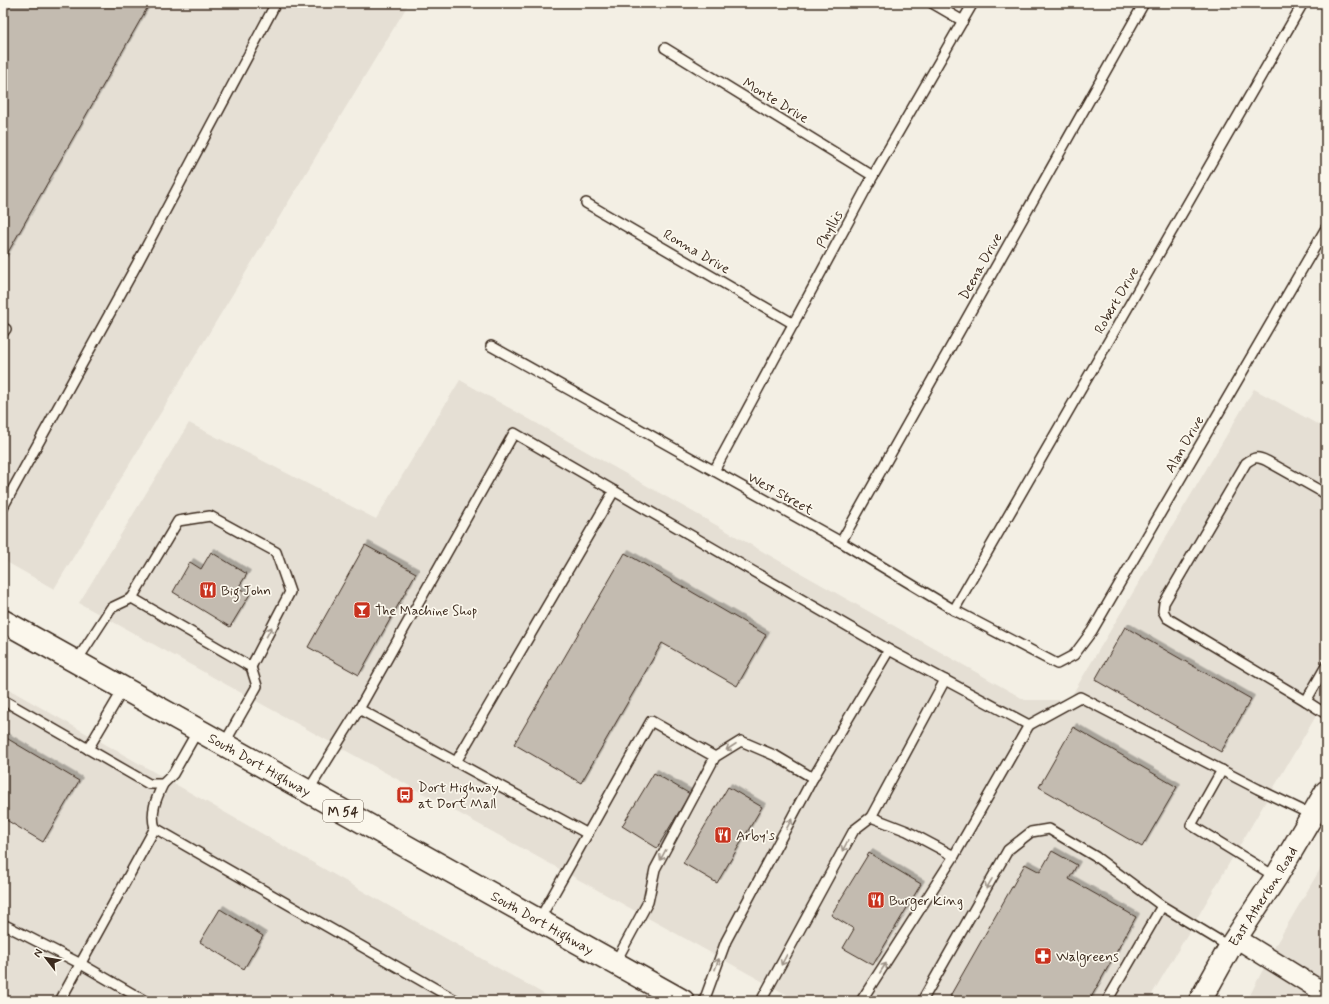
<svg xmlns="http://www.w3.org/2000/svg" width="1329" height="1004" font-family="Mynerve,sans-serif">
<defs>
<filter id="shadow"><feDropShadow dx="3.5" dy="-3.5" stdDeviation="0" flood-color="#0004"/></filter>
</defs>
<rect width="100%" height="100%" fill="#f3efe4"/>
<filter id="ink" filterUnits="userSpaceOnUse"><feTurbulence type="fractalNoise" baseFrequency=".025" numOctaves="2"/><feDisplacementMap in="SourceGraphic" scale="8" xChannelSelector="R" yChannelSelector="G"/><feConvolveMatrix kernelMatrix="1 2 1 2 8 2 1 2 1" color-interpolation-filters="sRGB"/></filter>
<g filter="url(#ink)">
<!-- built -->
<g fill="#e5dfd4">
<path d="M3,3H409L54,589L3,560Z"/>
<path d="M460,380L1025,700H1069L1254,389L1326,429V699L1148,1001H798L79,603L189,423L376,519Z"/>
<path d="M3,686L556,1001H3Z"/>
<path d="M1326,859V1001H1247L1275,946Z"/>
</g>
<!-- building -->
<g fill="#c3bbb0" stroke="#3b2a1e" filter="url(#shadow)">
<path d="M3,3H150L3,261Z"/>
<path d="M365,545L416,573L359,675L308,647Z"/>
<path d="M211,552L247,574L238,588L250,594L230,627L173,592L190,562L201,569Z"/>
<path d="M625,553L766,635L737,686L662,643L581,783L514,744Z"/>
<path d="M1125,627L1251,699L1221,752L1095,680Z"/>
<path d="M1073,727L1177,787L1142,847L1039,787Z"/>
<path d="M3,736L79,781L43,842L3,818Z"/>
<path d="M654,773L690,794L657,848L622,826Z"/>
<path d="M728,787L762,807L717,883L683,863Z"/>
<path d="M1052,851L1077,865L1069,879L1136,917L1089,1001H959L950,996L1025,864L1040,872Z"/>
<path d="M869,853L921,884L873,965L843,948L854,929L831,915Z"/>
<path d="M220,909L263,936L244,969L200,942Z"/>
</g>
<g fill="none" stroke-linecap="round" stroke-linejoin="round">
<defs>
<g id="lane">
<path d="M932,3L963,21"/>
<path d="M665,48L873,176"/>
<path d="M586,203L794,324"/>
<path d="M3,333L6,329"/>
<path d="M491,346L841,542L954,610L1057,664L1074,655L1092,631L1326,228"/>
<path d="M714,471L873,176L973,3"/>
<path d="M3,507L137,264L276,3"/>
<path d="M841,542L1144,3"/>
<path d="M132,598L251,667L257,686L224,744"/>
<path d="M954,610L1303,3"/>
<path d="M76,662L111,608L132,598L178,521L210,516L276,552L290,592L251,667"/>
<path d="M1326,666L1306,701L1326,714"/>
<path d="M3,700L149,784H163L173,774L198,730"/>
<path d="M1306,701L1167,618L1163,611L1164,603L1246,463C1254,457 1257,456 1267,461L1326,494"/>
<path d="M359,709L588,834"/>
<path d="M88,749L124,688"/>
<path d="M456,762L614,491"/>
<path d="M1222,770L1191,825L1276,877"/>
<path d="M813,778L889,650"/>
<path d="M163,784C156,799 150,812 155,828L457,1001"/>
<path d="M308,791L359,709L514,433L889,650L1029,725L1080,697L1258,789L1312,815"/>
<path d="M871,817L907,831L954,856"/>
<path d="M1162,906L1230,947"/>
<path d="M539,920L651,721L715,757"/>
<path d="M3,924L81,964L145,1001"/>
<path d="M615,963L648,902L655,869L715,757L741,741L776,756L813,778L726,941L704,1001"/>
<path d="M1319,990L1326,978"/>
<path d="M60,1001L155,828"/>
<path d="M761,1001L854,830L871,817L945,680"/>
<path d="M861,1001L954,856L1029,725"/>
<path d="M922,1001L1008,850L1031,832L1049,829L1096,857L1162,906L1107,1001"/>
</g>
<path id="street" d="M1236,938L1326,994"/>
<g id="secondary">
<path id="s1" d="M1200,1001L1230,947L1276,877L1326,792"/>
</g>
<g id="primary">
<path id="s2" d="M3,621L683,1001"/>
</g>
</defs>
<!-- lane casing -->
<use href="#lane" stroke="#3b2a1e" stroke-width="12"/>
<!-- street casing -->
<use href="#street" stroke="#3b2a1e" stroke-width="22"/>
<!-- secondary casing -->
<use href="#secondary" stroke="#3b2a1e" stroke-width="25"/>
<!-- primary casing -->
<use href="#primary" stroke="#3b2a1e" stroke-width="25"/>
<!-- lane -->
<use href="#lane" stroke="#fbf7ec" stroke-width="9"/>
<!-- street -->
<use href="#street" stroke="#fbf7ec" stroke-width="19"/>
<!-- secondary -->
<use href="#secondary" stroke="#fbf7ec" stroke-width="22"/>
<!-- primary -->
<use href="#primary" stroke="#fbf7ec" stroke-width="22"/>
</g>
<!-- one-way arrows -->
<defs><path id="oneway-shaft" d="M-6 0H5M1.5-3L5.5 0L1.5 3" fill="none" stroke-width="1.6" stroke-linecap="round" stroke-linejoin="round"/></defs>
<g stroke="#9b9085">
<use href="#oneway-shaft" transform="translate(269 632) rotate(-62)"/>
<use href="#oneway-shaft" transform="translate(731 747) rotate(147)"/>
<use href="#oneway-shaft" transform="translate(789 824) rotate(-62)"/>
<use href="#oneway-shaft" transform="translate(845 846) rotate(118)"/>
<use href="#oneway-shaft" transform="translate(663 855) rotate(118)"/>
<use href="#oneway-shaft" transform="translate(989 884) rotate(120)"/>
<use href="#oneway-shaft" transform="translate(784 960) rotate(118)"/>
<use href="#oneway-shaft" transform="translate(717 964) rotate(-70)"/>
<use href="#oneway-shaft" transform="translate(883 968) rotate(-57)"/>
</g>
</g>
<!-- icons -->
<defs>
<symbol id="restaurant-square" viewBox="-11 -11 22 22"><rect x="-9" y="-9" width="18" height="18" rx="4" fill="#c8321e" stroke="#fbf7ec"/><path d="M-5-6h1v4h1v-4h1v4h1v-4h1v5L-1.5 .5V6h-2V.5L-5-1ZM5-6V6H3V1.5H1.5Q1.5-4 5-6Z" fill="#fff"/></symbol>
<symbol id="bar-square" viewBox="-11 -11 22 22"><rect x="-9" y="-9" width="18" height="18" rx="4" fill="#c8321e" stroke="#fbf7ec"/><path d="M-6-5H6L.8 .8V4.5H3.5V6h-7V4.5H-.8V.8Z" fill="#fff"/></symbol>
<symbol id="bus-square" viewBox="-11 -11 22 22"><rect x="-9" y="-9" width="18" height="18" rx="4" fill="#c8321e" stroke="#fbf7ec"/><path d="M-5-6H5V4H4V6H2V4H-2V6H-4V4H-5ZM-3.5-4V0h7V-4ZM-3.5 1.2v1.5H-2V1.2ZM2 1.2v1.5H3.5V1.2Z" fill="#fff"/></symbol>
<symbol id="pharmacy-square" viewBox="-11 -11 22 22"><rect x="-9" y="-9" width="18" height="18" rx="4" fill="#c8321e" stroke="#fbf7ec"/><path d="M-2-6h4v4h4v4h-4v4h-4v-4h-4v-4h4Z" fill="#fff"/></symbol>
</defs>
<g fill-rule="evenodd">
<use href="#restaurant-square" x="198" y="580" width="20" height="20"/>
<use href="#bar-square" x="352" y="600" width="20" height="20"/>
<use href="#bus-square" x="395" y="785" width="20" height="20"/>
<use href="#restaurant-square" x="713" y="825" width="20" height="20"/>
<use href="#restaurant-square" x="866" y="890" width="20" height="20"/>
<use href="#pharmacy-square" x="1033" y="946" width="20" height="20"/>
</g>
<g text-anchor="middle" stroke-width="3.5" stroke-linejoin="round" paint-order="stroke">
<!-- shield labels -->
<rect fill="#fbf7ec" stroke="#75685c" stroke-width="1" x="323" y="800" width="40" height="22" rx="3"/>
<g font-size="13" font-weight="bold" fill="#3b2a1e">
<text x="343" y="816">M 54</text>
</g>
<!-- street labels -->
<g font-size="14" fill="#3b2a1e" stroke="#fbf7ec">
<text transform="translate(776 100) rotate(31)" y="5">Monte Drive</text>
<text transform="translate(829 229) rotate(-62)" y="5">Phyllis</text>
<text transform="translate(697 251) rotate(30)" y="5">Ronna Drive</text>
<text transform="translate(980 266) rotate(-61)" y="5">Deena Drive</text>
<text transform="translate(1116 300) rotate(-60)" y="5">Robert Drive</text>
<text transform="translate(1184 444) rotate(-60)" y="5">Alan Drive</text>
<text transform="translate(781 493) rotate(29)" y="5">West Street</text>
<text dy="5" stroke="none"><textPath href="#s2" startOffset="294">South Dort Highway</textPath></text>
<text dy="5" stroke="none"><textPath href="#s1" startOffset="122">East Atherton Road</textPath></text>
<text dy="5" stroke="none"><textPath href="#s2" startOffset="618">South Dort Highway</textPath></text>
</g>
<!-- poi labels -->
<g font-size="14" fill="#3b2a1e" stroke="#fbf7ec" text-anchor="start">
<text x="221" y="595">Big John</text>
<text x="375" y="615">The Machine Shop</text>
<text x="418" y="792">Dort Highway<tspan x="418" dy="16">at Dort Mall</tspan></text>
<text x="736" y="840">Arby's</text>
<text x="889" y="905">Burger King</text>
<text x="1056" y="961">Walgreens</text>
</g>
</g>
<!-- margin -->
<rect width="1329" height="1004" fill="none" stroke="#fbf7ec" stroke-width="16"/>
<rect x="8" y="8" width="1313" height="988" fill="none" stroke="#3b2a1e" stroke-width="1.5" filter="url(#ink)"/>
<!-- north arrow -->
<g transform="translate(46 958) rotate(301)" stroke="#fbf7ec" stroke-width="3" paint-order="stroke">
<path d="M0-3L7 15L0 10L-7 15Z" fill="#3b2a1e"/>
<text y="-6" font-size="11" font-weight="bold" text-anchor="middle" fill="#3b2a1e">N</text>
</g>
</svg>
